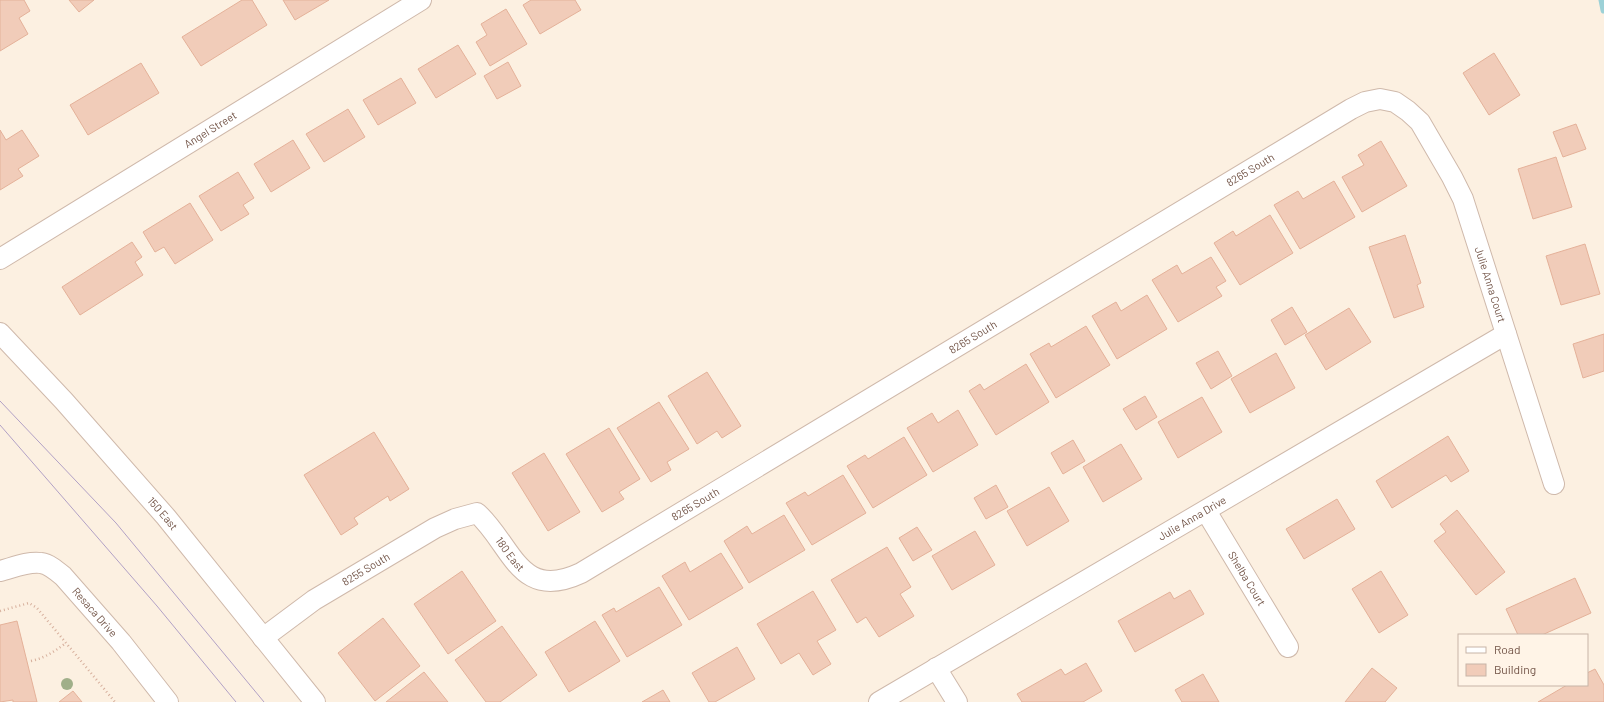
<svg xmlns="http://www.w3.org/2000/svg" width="1604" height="702" font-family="Barlow,sans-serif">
<rect width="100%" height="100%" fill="#fcf0e1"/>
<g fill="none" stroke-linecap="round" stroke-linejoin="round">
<!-- stream -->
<path stroke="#9cd1d7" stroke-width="7" d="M1602,0L1604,10"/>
</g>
<!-- building -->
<g fill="#f1ccb9" stroke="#e4b199">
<path d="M0,0H24L30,11L19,18L28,34L0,51Z"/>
<path d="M69,0H94L79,12Z"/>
<path d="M242,0H252L267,25L201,66L182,37Z"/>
<path d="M283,0H329L295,20Z"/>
<path d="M531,0H575L581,10L540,34L523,5Z"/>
<path d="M506,9L527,44L490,66L476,42L487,35L481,24Z"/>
<path d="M458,45L476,74L436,98L418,69Z"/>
<path d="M1494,53L1520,95L1489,115L1463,73Z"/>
<path d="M508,62L521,86L497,99L484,76Z"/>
<path d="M141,63L159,93L88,135L70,105Z"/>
<path d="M401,78L416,103L378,125L363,100Z"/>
<path d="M348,109L365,137L324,162L306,134Z"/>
<path d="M1576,124L1586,149L1563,157L1553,132Z"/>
<path d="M0,130L6,140L22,130L39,156L18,169L23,176L0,190Z"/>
<path d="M293,140L310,168L271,192L254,164Z"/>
<path d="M1381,141L1407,186L1362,212L1342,177L1364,165L1358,155Z"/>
<path d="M1556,157L1572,207L1533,219L1518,169Z"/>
<path d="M238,172L254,198L243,205L249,214L221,231L199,196Z"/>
<path d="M1334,181L1355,217L1300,249L1274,205L1298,191L1303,199Z"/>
<path d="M190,203L213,240L175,264L164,247L155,252L143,232Z"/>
<path d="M1270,215L1293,253L1240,285L1214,243L1233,231L1236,236Z"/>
<path d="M1405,235L1421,283L1417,285L1424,307L1394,318L1369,247Z"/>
<path d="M132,242L142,257L135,262L143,275L80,315L62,287Z"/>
<path d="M1585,244L1600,294L1561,305L1546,256Z"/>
<path d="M1211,257L1226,281L1216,287L1222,296L1178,322L1152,280L1177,265L1182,274Z"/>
<path d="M1147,295L1167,329L1117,359L1092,316L1116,302L1121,311Z"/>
<path d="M1292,307L1307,332L1285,345L1271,320Z"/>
<path d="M1349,308L1371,342L1326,370L1305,335Z"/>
<path d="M1086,326L1110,365L1056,398L1030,354L1049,343L1051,347Z"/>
<path d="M1604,334V371L1583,378L1573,344Z"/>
<path d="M1218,351L1232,376L1211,389L1196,363Z"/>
<path d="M1276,353L1295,388L1250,413L1231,379Z"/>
<path d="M1026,364L1049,402L996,435L969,391L980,384L984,390Z"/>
<path d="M707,372L741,426L722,438L717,431L697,444L668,396Z"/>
<path d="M1145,396L1157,417L1136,430L1123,409Z"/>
<path d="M1202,397L1222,432L1178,458L1158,422Z"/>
<path d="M659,402L689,449L667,462L671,470L651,482L617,428Z"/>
<path d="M958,410L978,445L933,472L907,428L932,413L938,423Z"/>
<path d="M609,428L640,479L619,492L624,499L602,512L566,454Z"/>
<path d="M374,432L409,489L390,501L388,496L354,518L358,524L341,535L304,475Z"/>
<path d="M1448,436L1469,471L1451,482L1446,475L1392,508L1376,481Z"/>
<path d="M904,437L927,475L873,508L847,466L865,455L868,459Z"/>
<path d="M1073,440L1085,461L1063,474L1051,453Z"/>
<path d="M1121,444L1142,479L1103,502L1083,467Z"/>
<path d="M544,453L580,512L548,531L512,473Z"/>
<path d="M843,475L866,513L812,545L786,503L805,492L808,496Z"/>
<path d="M996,485L1008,507L986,519L974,498Z"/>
<path d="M1049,487L1069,521L1027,546L1007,511Z"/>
<path d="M1337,499L1355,529L1304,559L1286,529Z"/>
<path d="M1457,510L1505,572L1476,595L1434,541L1446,532L1440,524Z"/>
<path d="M784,515L805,550L749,583L724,541L747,526L752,534Z"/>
<path d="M917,527L932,550L913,561L899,538Z"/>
<path d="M975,531L995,565L952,590L932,556Z"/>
<path d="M887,547L911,587L900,594L914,616L879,637L866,617L857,623L831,580Z"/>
<path d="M721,553L743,588L689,620L662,576L685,562L690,572Z"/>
<path d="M462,571L496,621L448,654L414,604Z"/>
<path d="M1381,571L1408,615L1379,633L1352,589Z"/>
<path d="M1575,578L1591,613L1542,635H1518L1506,609Z"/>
<path d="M659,587L682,625L627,657L602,615L614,608L616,612Z"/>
<path d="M1190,590L1204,614L1135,652L1118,621L1170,592L1174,599Z"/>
<path d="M813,591L836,630L817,641L831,664L813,675L799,653L781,664L757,624Z"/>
<path d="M383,618L420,666L375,701L338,653Z"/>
<path d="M17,621L37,702H13V700L0,702V625Z"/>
<path d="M595,621L620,661L569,692L545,652Z"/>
<path d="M502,626L537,675L500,702H486L455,660Z"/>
<path d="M737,647L755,679L715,702H709L692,673Z"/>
<path d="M1086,663L1102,691L1083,702H1022L1017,694L1061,669L1065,675Z"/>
<path d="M1372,668L1397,688L1385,702H1345Z"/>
<path d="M1595,669L1604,685V702H1538L1567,685H1587V673Z"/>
<path d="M424,672L448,702H386Z"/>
<path d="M1203,674L1219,702H1182L1175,690Z"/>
<path d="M663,690L670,702H642Z"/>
<path d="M73,691L82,702H59Z"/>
</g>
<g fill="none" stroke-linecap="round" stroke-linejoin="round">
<defs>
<g id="street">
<path id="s1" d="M0,259L421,0"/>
<path id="s2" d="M0,333L64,401L166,517L315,702"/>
<path id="s3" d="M1206,511L1288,647"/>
<path id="s4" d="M0,571C12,568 28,561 41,563C49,564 57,571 63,576L121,642L168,702"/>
<path id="s5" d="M263,638L314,600L435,528L455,519L477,513C513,546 519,602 581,573L1351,109L1365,102L1380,99L1395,102L1408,111L1420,122L1452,177L1463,199L1554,484"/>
<path d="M936,668L957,702"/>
<path id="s6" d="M879,702L1506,334"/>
</g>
</defs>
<!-- street casing -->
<use href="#street" stroke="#cfb9ab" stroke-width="22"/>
<!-- path -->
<g stroke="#d6af9c" stroke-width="2.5" stroke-dasharray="1 3" stroke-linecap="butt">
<path d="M0,611L29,603L37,608L115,702"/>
<path d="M31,661C45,658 55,651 66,643"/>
</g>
<!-- street -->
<use href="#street" stroke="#fff" stroke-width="20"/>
<!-- tram -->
<g stroke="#b2a1c5" stroke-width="1">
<path d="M0,401L116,523L264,702"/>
<path d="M0,425L157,606L236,702"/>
</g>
</g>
<!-- trees -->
<circle fill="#a0af89" cx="67" cy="684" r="6"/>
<g text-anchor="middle" stroke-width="3" stroke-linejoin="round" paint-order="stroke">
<!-- street labels -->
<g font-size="11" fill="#735548" stroke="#fff4e7">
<text dy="4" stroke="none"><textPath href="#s1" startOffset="247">Angel Street</textPath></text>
<text dy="4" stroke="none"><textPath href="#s5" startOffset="1166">8265 South</textPath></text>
<text dy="4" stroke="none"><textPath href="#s5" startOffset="1540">Julie Anna Court</textPath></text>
<text dy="4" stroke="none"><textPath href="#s5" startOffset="842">8265 South</textPath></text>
<text dy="4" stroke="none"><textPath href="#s5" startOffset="518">8265 South</textPath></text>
<text dy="4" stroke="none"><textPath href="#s2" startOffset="243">150 East</textPath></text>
<text dy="4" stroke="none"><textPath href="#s6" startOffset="363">Julie Anna Drive</textPath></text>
<text dy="4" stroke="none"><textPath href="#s5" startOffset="302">180 East</textPath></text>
<text dy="4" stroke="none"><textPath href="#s5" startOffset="124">8255 South</textPath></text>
<text dy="4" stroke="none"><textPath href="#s3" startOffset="79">Shelba Court</textPath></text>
<text dy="4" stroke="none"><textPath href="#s4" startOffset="116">Resaca Drive</textPath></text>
</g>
</g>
<!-- legend -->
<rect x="1458" y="634" width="130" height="52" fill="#fff4e7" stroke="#c7b4a7"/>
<rect x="1466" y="647" width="20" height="6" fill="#ffffff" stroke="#c7b4a7"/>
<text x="1494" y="654" font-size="12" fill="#735548">Road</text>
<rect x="1466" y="664" width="20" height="12" fill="#f1ccb9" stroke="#c7b4a7"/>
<text x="1494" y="674" font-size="12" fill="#735548">Building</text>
</svg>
